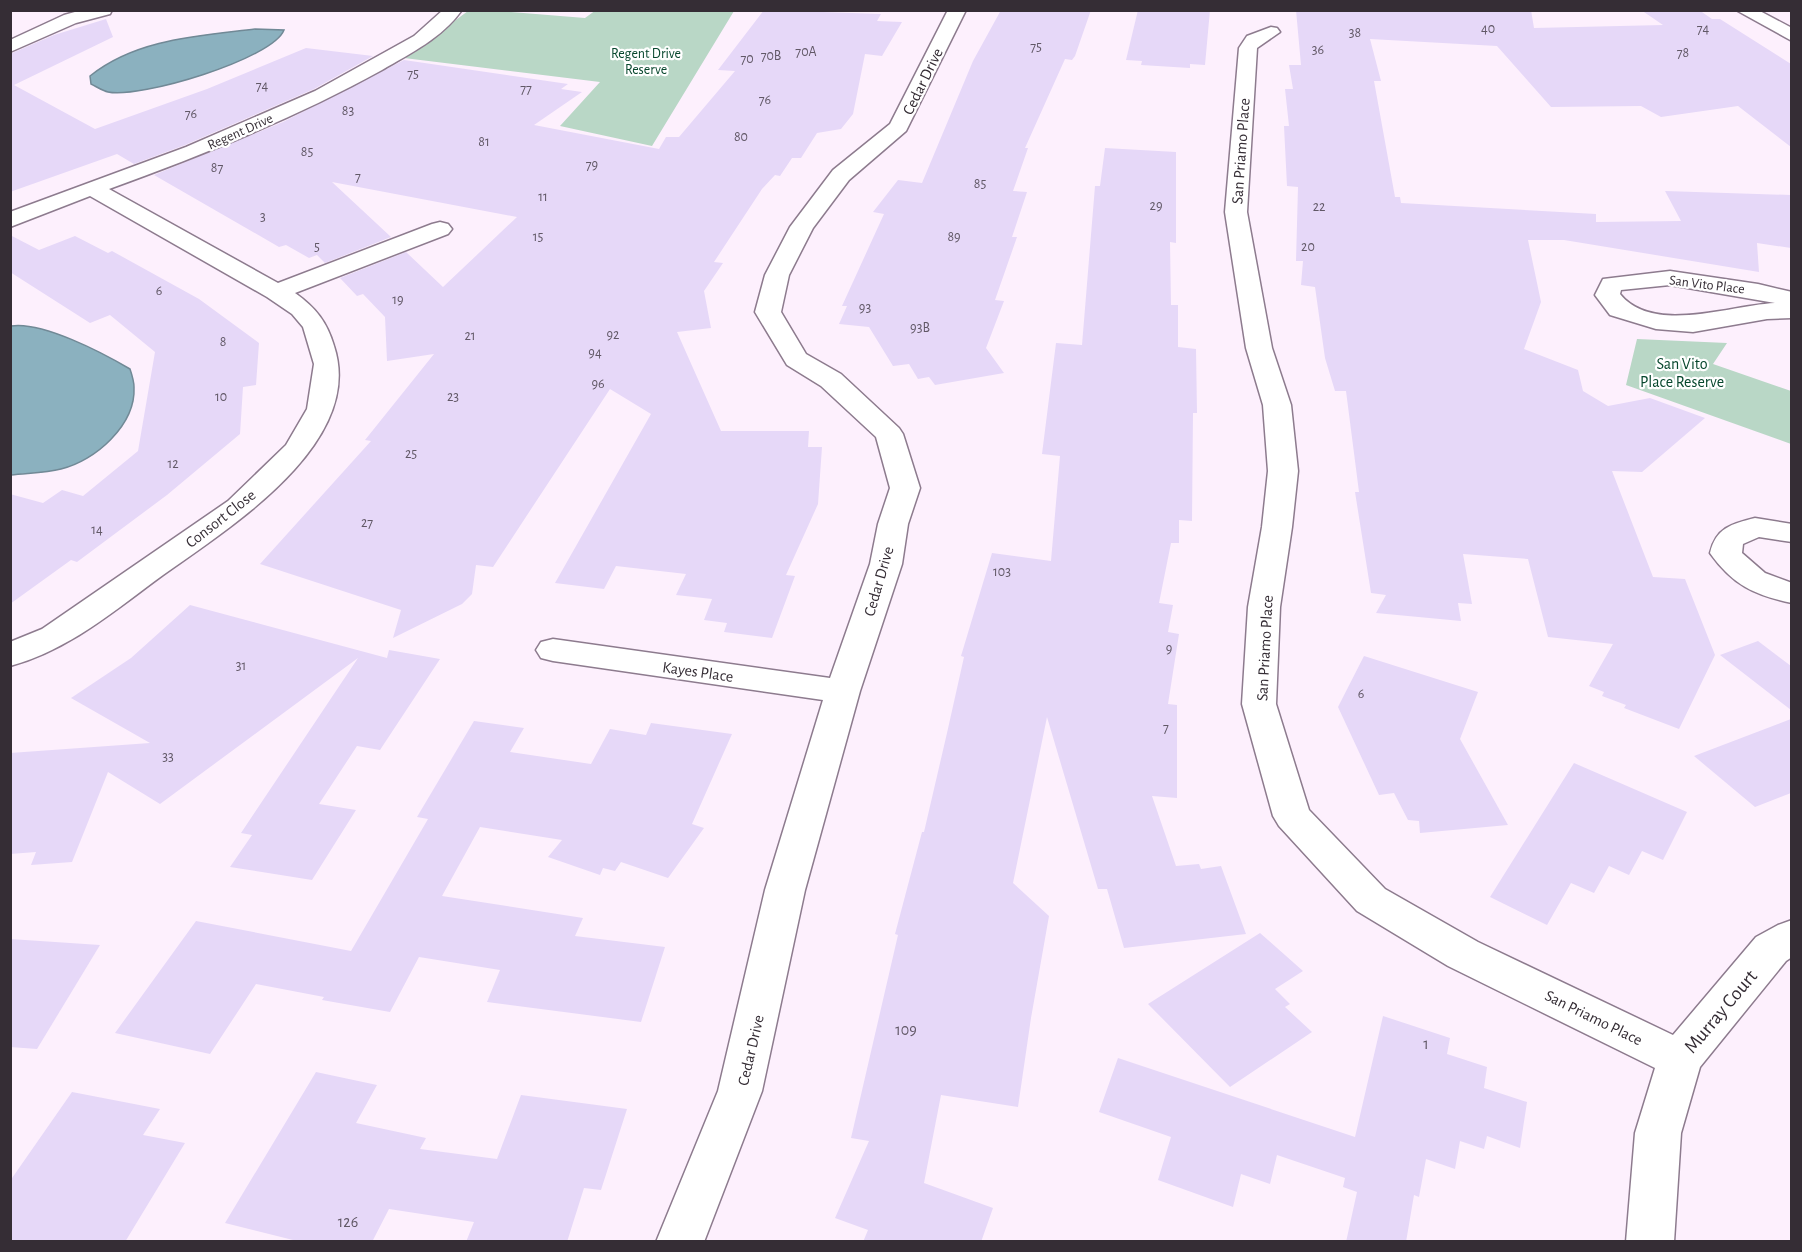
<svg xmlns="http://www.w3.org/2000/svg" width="1802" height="1252" font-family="'Alegreya Sans',sans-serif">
<rect width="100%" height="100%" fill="#fdf0fd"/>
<!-- green -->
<g fill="#b9d7c6">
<path d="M596,10L734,11L652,146L560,126L600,82L404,58L468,11H500L585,18Z"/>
<path d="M1637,339L1727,343L1713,364L1791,391V444L1626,385Z"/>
</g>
<!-- water -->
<g fill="#8bb1bf" stroke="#718996" stroke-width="1.5">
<path d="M255,29L284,30C273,59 139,99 108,92C103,91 97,87 91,84L90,76C136,39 198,36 255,29Z"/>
<path d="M11,326C42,321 103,353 130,369C132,375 134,381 134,387C136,425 95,461 61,469C45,473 27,473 11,475Z"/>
</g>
<!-- building -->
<g fill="#e6d8f8">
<path d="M764,10L881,14L877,21L902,22L882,56L865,54L853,114L841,129L817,133L801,158H792L780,176L775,175L762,189L714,262L723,263L704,291L711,328L677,332L721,431H809L808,447H822L818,504L786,575L795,576L772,638L724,632L727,623L704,620L712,599L676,595L686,574L616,566L604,589L555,583L651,414L610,389L493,567L476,565L472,594L462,604L393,638L401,610L260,564L371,441L365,440L434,354L387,361L385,317L363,294L357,296L340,278L406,252L443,287L517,217L332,182L391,237L325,263L317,255L309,258L286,245L279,247L154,175L283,122L404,60L568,84L561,89L582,92L534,125L659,149L666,137H679L735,71L718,70Z"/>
<path d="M1001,10H1091L1075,56L1072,60L1065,59L1025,148H1028L1013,191L1027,192L1012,237H1017L995,300L1004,301L986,348L1004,373L935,385L929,377L918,379L909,364L893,366L869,327L839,324L847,306H842L884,214L873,212L898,180L922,183L973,61Z"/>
<path d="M1138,10H1210L1205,65L1190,64V68L1141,65L1142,61L1126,60Z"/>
<path d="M1296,10H1531L1534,28L1663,25L1641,10H1699L1712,19H1720L1791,64V147L1738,106L1661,117L1641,106L1551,107L1497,46L1370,39L1381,81H1374L1395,197H1400L1401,203L1596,214V222L1681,221L1665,191L1791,195V248L1757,243L1759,272L1564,240H1528L1541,302L1524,349L1578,370L1583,391L1608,406L1650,398L1705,418L1642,472L1612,471L1653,577L1685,579L1715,655L1679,729L1624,708L1626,705L1602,696L1604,692L1589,686L1613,644L1548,637L1528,559L1463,554L1472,604L1458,603L1461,621L1376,613L1386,595L1371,593L1355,492H1359L1346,391H1335L1325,358L1315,287L1301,285L1303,261H1296L1298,187L1287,186L1284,126H1289L1285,89H1293L1289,65H1301Z"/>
<path d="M106,19L113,37L14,85L95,129L207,89L306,48L373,56L314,89L185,145L134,164L117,154L10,192V54L54,35Z"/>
<path d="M1105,148L1176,152V243L1170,242L1171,305H1178V347L1196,349L1197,413H1193L1192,521L1179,520V543H1171L1159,603L1173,605L1168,632L1179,634L1168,704L1177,705V798L1152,796L1176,866L1199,864L1201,869L1221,866L1246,934L1124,948L1107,889H1098L1047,717L1013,883L1049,916L1031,1018L1018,1107L941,1095L924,1183L993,1208L981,1242H863L868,1230L835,1218L869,1141L851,1138L898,935L895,934L922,832H924L947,733L964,657L961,656L992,553L1051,561L1060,456L1042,454L1056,343L1082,345L1095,186H1100Z"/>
<path d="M10,235L39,250L75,236L108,253L112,251L199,299L259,343L256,385L243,387L240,434L167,495L77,562L71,560L10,604V494L43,503L62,490L83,496L138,451L155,352L110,315L90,323L10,272Z"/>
<path d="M190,605L387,658L389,650L440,659L380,750L357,746L319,804L356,810L312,880L230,867L252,835L241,833L358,658L160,804L108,772L72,862L31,865L36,852L10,854V753L150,743L71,698L131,658Z"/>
<path d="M1758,641L1791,666V710L1720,655Z"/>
<path d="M1364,656L1478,692L1460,739L1508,825L1420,833L1419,821L1408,820L1394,793L1379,795L1338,707Z"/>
<path d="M1791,719V793L1755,807L1694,756Z"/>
<path d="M474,721L524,728L510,752L591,764L610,729L646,735L651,723L732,734L692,824L704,828L668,878L621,862L615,871L603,868L600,875L548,857L562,840L480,827L442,896L583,918L575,936L665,947L641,1022L487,1002L500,970L419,957L390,1012L322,1000L324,997L256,984L210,1054L115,1033L196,921L351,951L428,819L417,817Z"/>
<path d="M1574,763L1687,812L1663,860L1642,851L1629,875L1609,866L1594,893L1571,883L1547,925L1490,897Z"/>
<path d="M1260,933L1303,971L1275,989L1290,1004L1285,1007L1312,1032L1230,1087L1148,1004Z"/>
<path d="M10,939L100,945L37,1049L10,1047Z"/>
<path d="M1383,1016L1450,1038L1447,1054L1487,1067L1484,1088L1527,1102L1520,1148L1487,1136L1484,1149L1460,1141L1455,1169L1426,1159L1419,1197L1414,1195L1406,1242H1346L1357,1192L1343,1187L1345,1178L1277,1155L1270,1184L1241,1174L1233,1207L1158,1180L1171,1137L1099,1112L1118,1058L1355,1137Z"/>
<path d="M316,1072L377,1085L356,1123L426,1138L420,1149L497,1159L521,1095L627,1109L601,1190L584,1188L567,1242H466L474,1222L389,1209L372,1242H301L225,1223Z"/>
<path d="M72,1092L160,1109L143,1135L185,1143L125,1242H10V1181Z"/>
</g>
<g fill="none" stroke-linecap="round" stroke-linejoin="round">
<defs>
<g id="street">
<path d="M82,10H112L110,14L76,23L10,52V40L64,15Z"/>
<path d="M443,10H462C442,38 411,53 382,70C295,118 203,155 109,189L278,283L432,224L440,222L448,224L452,229L448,234L295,293C316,308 327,322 334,346C366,443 229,528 163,575C115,610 69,650 10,666V642L42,629L228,501L286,445L307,409L314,364L303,327L292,314L267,297L90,196L10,227V212L186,147L315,91L414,36Z"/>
<path d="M948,10H966L906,131L849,180L813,228L789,275L781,312L806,354L841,374L899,428L903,434L920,488L908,524L902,564L860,691L805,890L762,1091L704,1242H656L718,1091L765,890L823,700L553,661L541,658L536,650L541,642L553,639L830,678L870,564L878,524L890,488L876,437L821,386L787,365L755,312L765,275L790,227L833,170L890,124Z"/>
<path d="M1736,10H1758L1792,28V41Z"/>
<path d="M1271,27L1277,28L1280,32L1257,48L1247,212L1272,348L1291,405L1298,471L1292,527L1280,607L1276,704L1309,810L1385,889L1478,942L1673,1035L1756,937L1778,925L1792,920V957L1786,961L1700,1067L1681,1133L1674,1242H1626L1635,1133L1655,1068L1448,966L1357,911L1279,826L1273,816L1242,704L1248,607L1262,527L1268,471L1263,405L1246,348L1225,212L1239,48L1247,36Z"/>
<path d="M1670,271L1758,284L1792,292V318L1767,319L1693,332L1656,329L1610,315L1595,295L1603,279ZM1670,285L1775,303C1731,305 1653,335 1620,294L1621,290Z"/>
<path d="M1755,518L1792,524V542L1759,537L1743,544L1742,553L1765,573L1792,583V603C1754,595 1733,585 1710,553C1716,528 1731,524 1755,518Z"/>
</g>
</defs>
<!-- street casing -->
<use href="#street" stroke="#8d7b8e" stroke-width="3"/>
<!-- street -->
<use href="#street" fill="#fff" fill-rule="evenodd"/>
</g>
<g text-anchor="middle" stroke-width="4.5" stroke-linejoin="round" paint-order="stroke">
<!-- number labels -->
<g font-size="14" fill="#615866">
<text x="1488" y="33">40</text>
<text x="1703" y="33">74</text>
<text x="1355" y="37">38</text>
<text x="1036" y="51">75</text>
<text x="1318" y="54">36</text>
<text x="806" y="56">70A</text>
<text x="1683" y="57">78</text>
<text x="771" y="60">70B</text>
<text x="747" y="63">70</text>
<text x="413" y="78">75</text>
<text x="262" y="90">74</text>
<text x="526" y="93">77</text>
<text x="765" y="104">76</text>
<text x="348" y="115">83</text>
<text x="191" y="118">76</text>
<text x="741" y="141">80</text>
<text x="484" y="146">81</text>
<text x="307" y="156">85</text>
<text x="592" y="169">79</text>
<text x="217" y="172">87</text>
<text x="358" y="181">7</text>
<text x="980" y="188">85</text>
<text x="543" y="201">11</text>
<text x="1156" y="210">29</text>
<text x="1319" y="211">22</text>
<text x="263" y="221">3</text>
<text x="538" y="241">15</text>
<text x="954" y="241">89</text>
<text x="317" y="251">5</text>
<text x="1308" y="251">20</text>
<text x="159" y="295">6</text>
<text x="398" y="304">19</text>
<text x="865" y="312">93</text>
<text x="920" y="332">93B</text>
<text x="613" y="339">92</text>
<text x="470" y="340">21</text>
<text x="223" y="346">8</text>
<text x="595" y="357">94</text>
<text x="598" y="388">96</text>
<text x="221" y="401">10</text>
<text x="453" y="401">23</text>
<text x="411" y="458">25</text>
<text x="173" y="468">12</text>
<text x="367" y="527">27</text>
<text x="97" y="534">14</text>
<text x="1002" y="576">103</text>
<text x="1169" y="653">9</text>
<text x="241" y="670">31</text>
<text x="1361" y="698">6</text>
<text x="1166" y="732">7</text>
<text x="168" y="761">33</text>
</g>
<!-- far-park labels -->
<g font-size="14" fill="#07472d" stroke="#fff">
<text x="646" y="58">Regent Drive<tspan x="646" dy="16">Reserve</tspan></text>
</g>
<!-- far-street labels -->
<g font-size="14" fill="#352d35" stroke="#fff">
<text transform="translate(240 131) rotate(-24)" y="5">Regent Drive</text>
<text transform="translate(1707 284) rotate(7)" y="5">San Vito Place</text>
</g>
<!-- street labels -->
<g font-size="16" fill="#352d35" stroke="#fff">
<text transform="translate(922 81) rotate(-64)" y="6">Cedar Drive</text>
<text transform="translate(1240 151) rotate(-86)" y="6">San Priamo Place</text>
<text transform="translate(220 518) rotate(-38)" y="6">Consort Close</text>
<text transform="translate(878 581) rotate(-74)" y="6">Cedar Drive</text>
<text transform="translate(1264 648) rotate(-87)" y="6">San Priamo Place</text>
<text transform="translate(698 671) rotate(8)" y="6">Kayes Place</text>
<text transform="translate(1594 1017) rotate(26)" y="6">San Priamo Place</text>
<text transform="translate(750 1050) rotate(-77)" y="6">Cedar Drive</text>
</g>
<!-- park labels -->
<g font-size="16" fill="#07472d" stroke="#fff">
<text x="1682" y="369">San Vito<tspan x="1682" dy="18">Place Reserve</tspan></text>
</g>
<!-- near-number labels -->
<g font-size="16" fill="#615866">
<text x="906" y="1035">109</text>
<text x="1426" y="1049">1</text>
<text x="348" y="1227">126</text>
</g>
<!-- near-street labels -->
<g font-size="20" fill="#352d35" stroke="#fff">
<text transform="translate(1720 1011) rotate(-50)" y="7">Murray Court</text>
</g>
</g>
<!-- border -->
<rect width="1802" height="1252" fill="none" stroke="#352d35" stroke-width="24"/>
</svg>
